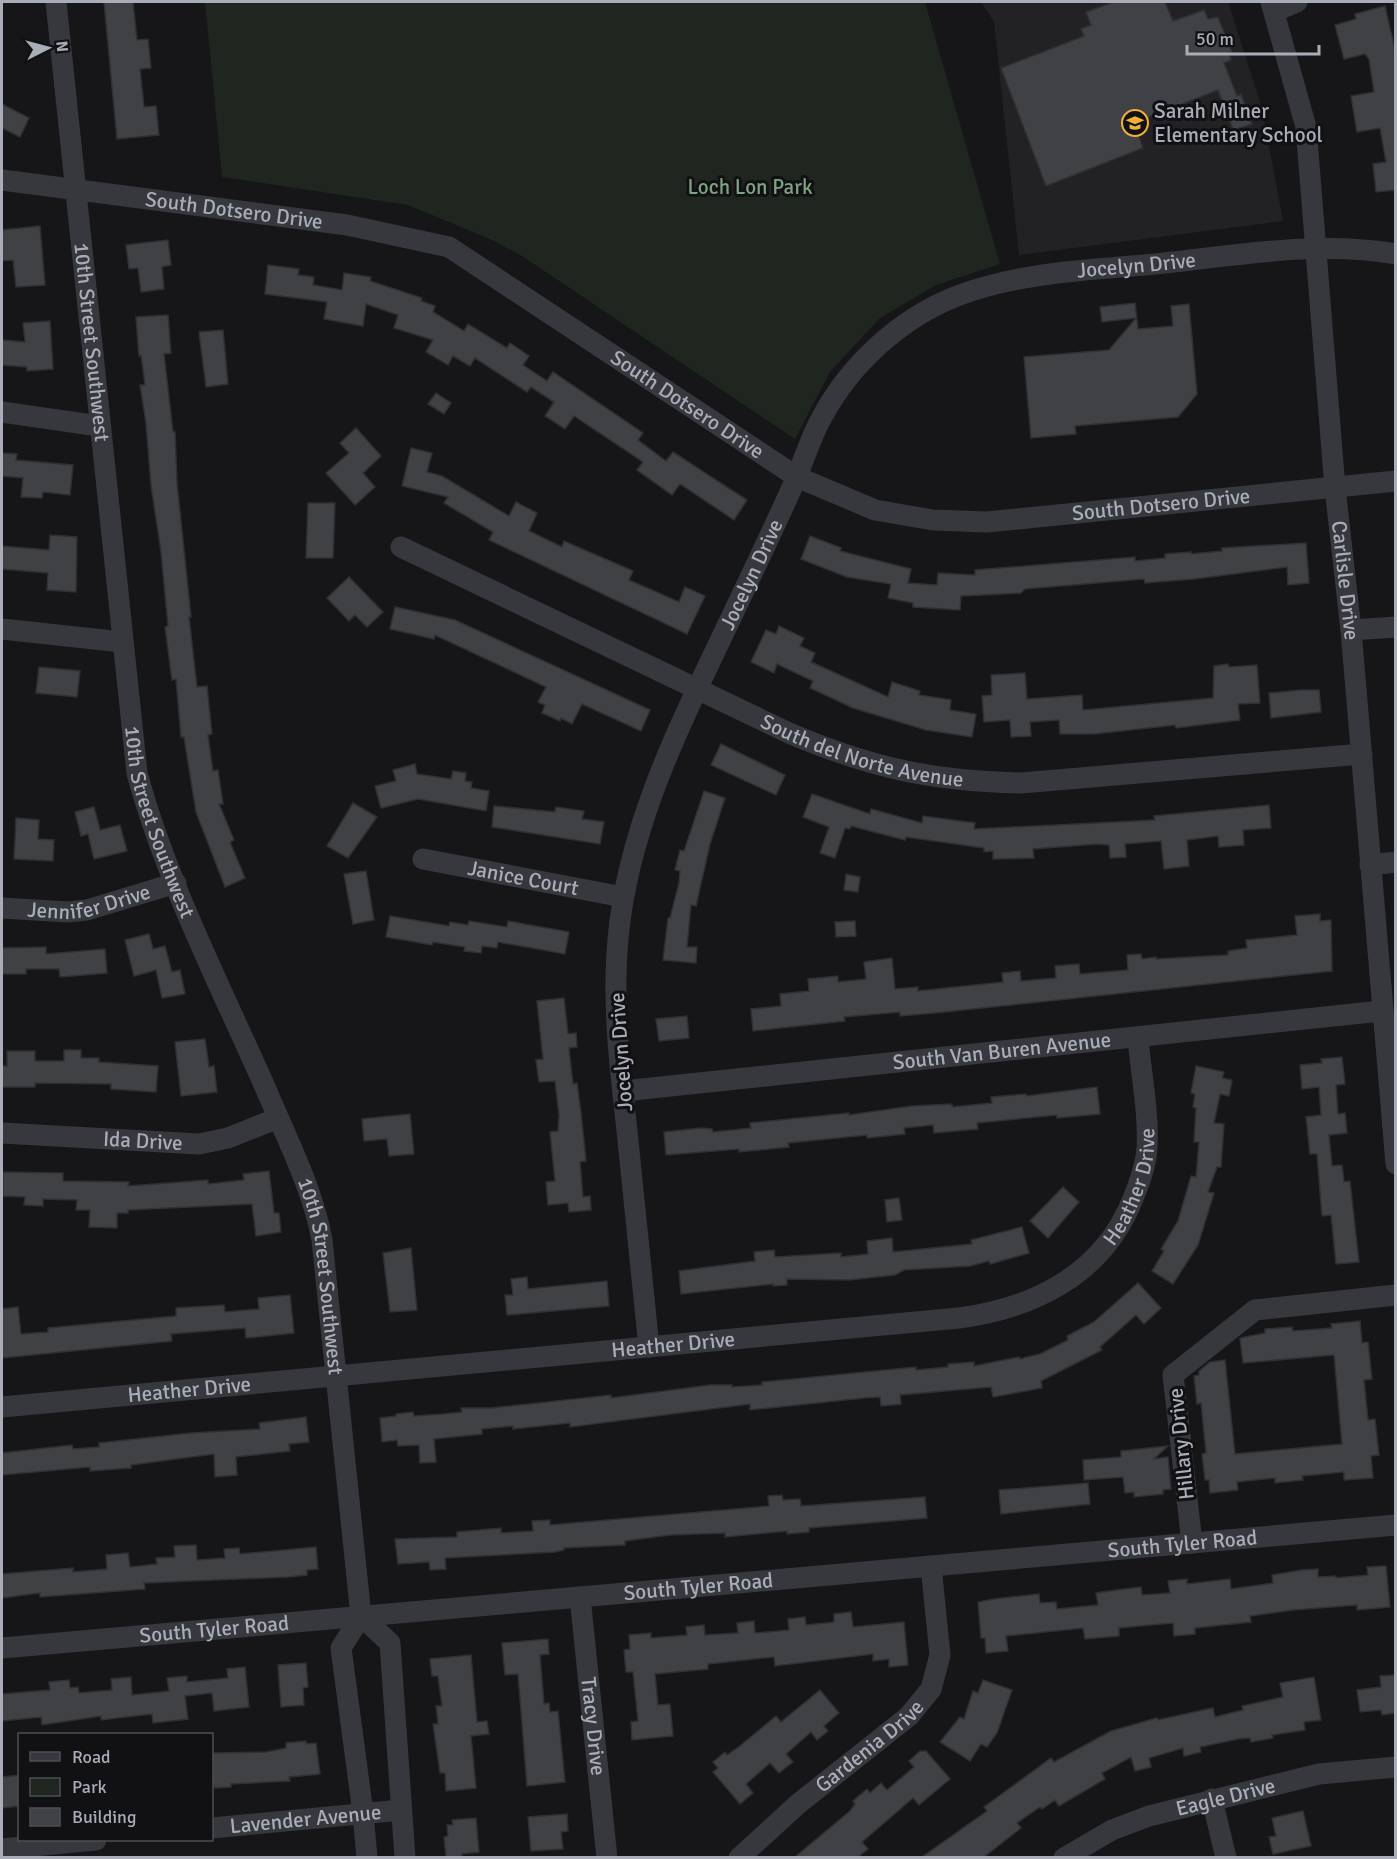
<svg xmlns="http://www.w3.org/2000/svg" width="1397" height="1859" font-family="Signika,sans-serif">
<rect width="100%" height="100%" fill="#161618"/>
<!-- built -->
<path fill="#222225" d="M981,2H1228L1262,108L1283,221L1019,255L994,22Z"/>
<!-- green -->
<path fill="#1e261f" d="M205,2H925L1000,264L936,285L880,318L830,372L795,439L522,256L490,239L408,205L222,177Z"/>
<!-- building -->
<g fill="#404145" stroke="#303034" stroke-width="1.5">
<path d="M104,2H133L137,40L148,39L151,68L140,69L144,107L156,106L159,135L117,139Z"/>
<path d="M1114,2H1165L1173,21L1204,10L1208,19L1218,17L1232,52L1229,53L1231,60L1224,63L1237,96L1241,94L1252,124L1233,130L1218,90L1134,123L1143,148L1046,186L1001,68L1084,36L1081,29L1091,25L1086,12Z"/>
<path d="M1385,6L1395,50V190L1376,192L1373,164L1386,162L1380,128L1357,132L1351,96L1374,92L1369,59L1365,54L1344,59L1335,25L1356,19L1355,14Z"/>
<path d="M2,104L29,118L20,137L2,128Z"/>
<path d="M40,226L45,285L16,287L13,260L2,261V230Z"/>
<path d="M168,240L171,265L162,267L164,289L141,292L138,268L129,269L126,245Z"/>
<path d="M268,265L299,269L298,275L314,277L313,285L342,290L344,273L371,277L370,281L422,298L421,301L435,306L433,312L464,331L468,324L507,348L510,343L529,356L523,365L547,381L553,372L643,433L638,440L666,461L673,452L747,500L734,520L680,484L672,495L637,470L643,462L574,416L565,429L545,416L554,402L531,387L527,392L475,358L470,366L453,356L448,365L426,352L433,340L394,328L398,315L366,304L363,326L324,319L327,302L265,294Z"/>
<path d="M1135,303L1138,329L1173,326L1171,306L1189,304L1197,394L1178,417L1075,426L1076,434L1031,438L1024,357L1109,350L1136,318L1102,322L1100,307Z"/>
<path d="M168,315L171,353L164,354L173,432H175L177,483L191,617H189L197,687L207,686L212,734L208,735L213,771L218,770L223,804H219L234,840L230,842L245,878L225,887L196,812L184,737H181L176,679L172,680L165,627L168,626L161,552L151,485L146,423L140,385H145L141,355L139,356L136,317Z"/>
<path d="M50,321L53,369L27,371V367L2,365V340L25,342L23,323Z"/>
<path d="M223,330L228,384L206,387L199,332Z"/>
<path d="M436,393L451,403L444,414L428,404Z"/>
<path d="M356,428L381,456L363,473L375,487L355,505L326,473L349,453L340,443Z"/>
<path d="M411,448L432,453L427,472L442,476L509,516L516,502L537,513L529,531L562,547L564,541L633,571L629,580L679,602L685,587L705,596L687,634L489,540L493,532L444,503L448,497L402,486Z"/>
<path d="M2,453L17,454L16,460L73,465L70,495L43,492L42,498L21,497L23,478L2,476Z"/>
<path d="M308,503H335L333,558H306Z"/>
<path d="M50,535L77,537L76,592L47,590L48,573L2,569V546L49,550Z"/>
<path d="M810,536L841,548L840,551L911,569L908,583L937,585L938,573L975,575V570L1135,557V561L1165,558V554L1191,552V554L1222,551V548L1306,543L1309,583L1288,585L1287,567L1194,579L1145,583L1144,579L1025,589L1021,593L961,596L960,610L913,607V603L888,598L891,584L847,577L801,559Z"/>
<path d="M349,577L383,612L367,627L355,615L349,621L327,598Z"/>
<path d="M395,607L455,620L650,710L641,731L582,704L572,724L561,718L560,721L542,713L545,705L538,702L546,687L435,635L434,639L390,629Z"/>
<path d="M779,626L804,638L800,646L815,653L811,662L888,697L892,682L920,691L919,695L951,700L950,710L976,714L972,737L926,730L853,708L810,688L813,681L777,664L774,673L751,662L766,630L776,634Z"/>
<path d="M1228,664L1229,667L1257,665L1260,703L1238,704L1240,720L1176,728L1175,725L1094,734H1060L1059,720L1030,722L1031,736L1011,737L1010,720L984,722L982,696L992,695L991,675L1025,673L1027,699L1082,695L1083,710L1213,698L1214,666Z"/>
<path d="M39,667L80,671L77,697L36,693Z"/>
<path d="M1301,690H1319L1321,712L1271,718L1269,693Z"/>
<path d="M721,744L785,775L776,795L711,765Z"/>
<path d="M415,764L417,774L451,779L453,771L466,773L465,781L472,782L471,788L489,791L486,811L418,799L381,808L375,786L396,781L393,770Z"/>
<path d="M704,791L725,798L710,844L696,906L691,905L687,947H697L696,963L663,960L668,918H670L679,883L680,871L675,870L680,850L684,851Z"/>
<path d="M812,794L870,814L871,809L922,823L923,816L975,823L974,829L1155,820L1154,816L1269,805L1271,828L1243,830L1244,845L1219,847L1218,836L1187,840L1189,866L1164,869L1161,841L1125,844L1126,857L1110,858L1109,845L1098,844L1033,849L1034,858L993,859V851L984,852V848L906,837L905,840L851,826L850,829L845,828L835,858L820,853L829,827L803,817Z"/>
<path d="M353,803L377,817L348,858L327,846Z"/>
<path d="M494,806L555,812L556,807L584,811L582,819L604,822L600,844L492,827Z"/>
<path d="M94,807L100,830L120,825L127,851L94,859L88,834L81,836L75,812Z"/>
<path d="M16,818L39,820L38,839L54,840L53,861L14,859Z"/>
<path d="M366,871L374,920L353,924L344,874Z"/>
<path d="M846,874L860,877L858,892L844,890Z"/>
<path d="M1320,914V921L1331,920L1332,971L935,1013L900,1016V1012L844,1017L845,1021L753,1031L751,1009L781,1006L780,994L809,991L808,979L838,976V982L866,979L864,962L892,958L895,989L918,987V991L1003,982L1002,973L1020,971L1021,981L1056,978L1055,966L1079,964L1080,974L1128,970L1127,955L1141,954L1142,959L1156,957V959L1228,955V951L1247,948L1246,940L1297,935L1295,916Z"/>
<path d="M390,916L449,926L450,922L468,925L469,921L507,927L508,921L569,932L565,954L498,942L497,948L482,946L481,953L464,951L465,947L433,942L432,945L386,937Z"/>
<path d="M855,921L856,936L836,937L835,922Z"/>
<path d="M149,934L153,949L165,946L172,972L180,970L185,994L162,998L156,970L134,976L125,940Z"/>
<path d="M46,947V954L105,949L107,973L60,977L59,969H26V974H2V948Z"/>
<path d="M564,998L568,1034L576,1033L577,1047L569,1048L573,1084L577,1083L581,1113L586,1161L580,1162L583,1197L590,1196L591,1210L569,1212L568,1203L548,1205L546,1182L555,1181L550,1132L558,1131L559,1115L555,1081L539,1082L536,1060L543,1059L537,1001Z"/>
<path d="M687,1016L689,1038L659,1041L656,1019Z"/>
<path d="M205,1039L209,1067L214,1066L217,1092L181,1096L175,1042Z"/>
<path d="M64,1050H81V1058H99V1062L158,1066L156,1092L111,1089V1084L35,1083V1087H2V1066H7V1051H35V1061H64Z"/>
<path d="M1342,1057L1345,1084L1336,1085L1338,1114L1345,1113L1347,1133L1329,1135L1332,1166L1342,1165L1344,1182L1350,1181L1359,1262L1336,1264L1331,1215L1322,1216L1317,1154H1310L1306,1117L1321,1115L1319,1087L1302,1089L1300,1065L1322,1063L1321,1059Z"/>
<path d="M1196,1066L1224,1072L1222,1078L1232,1080L1229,1096L1220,1094L1214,1123L1224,1124L1221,1167H1217L1208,1192L1214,1193L1198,1245L1173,1284L1152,1271L1164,1251L1161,1249L1178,1221L1191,1176L1196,1177L1199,1142H1194L1196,1108L1193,1107L1195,1094L1191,1093Z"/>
<path d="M1097,1087L1100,1114L1057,1118V1115L977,1123L978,1129L934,1133L933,1125L904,1128L905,1134L867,1138V1135L788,1143L789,1147L739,1152V1149L666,1155L664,1132L701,1128L712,1129L713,1132L751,1128L750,1123L849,1113V1115L912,1106L952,1104V1107L992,1103L991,1097L1026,1094V1096Z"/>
<path d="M410,1114L414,1154L389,1156L387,1139L364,1141L362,1119Z"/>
<path d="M269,1171L274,1213H279L281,1232L256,1236L252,1204L128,1210V1213H117V1228L89,1227L90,1210H76L77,1200L43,1199V1206L24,1205L25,1197L3,1196V1172L63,1173V1181L129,1182L128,1186L208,1180V1184L244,1180L243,1174Z"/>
<path d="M1063,1187L1079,1202L1048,1238L1030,1221Z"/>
<path d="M899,1198L902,1220L887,1222L885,1200Z"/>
<path d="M1022,1227L1029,1253L990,1264L989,1261L970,1266L904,1270L895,1275L849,1280L787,1279V1285L773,1286V1284L681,1294L679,1271L755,1261L754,1252L774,1250L775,1257L841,1253V1257L868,1254L867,1241L892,1238L893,1252L972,1244L971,1240Z"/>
<path d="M411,1248L417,1310L390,1312L383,1253Z"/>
<path d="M527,1277L528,1289L607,1281L609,1306L507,1315L505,1295H513L511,1279Z"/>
<path d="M1138,1283L1161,1308L1144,1324L1136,1315L1100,1347L1102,1350L1041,1381L1042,1388L993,1397L991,1387L900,1395L901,1404L881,1406L880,1397L864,1398L750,1410V1404L570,1427V1423L513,1429V1426L482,1429V1434L434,1439L436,1462L420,1463L419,1445L398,1446L397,1440L382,1442L380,1418L396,1416V1414L413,1412L414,1416L443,1414L462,1412L461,1408H491L611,1395V1398L710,1385H732V1387L762,1385V1382L916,1367V1370L948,1367V1364L974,1362V1366L1019,1357L1020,1359L1040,1354L1068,1340L1067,1336L1094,1322Z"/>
<path d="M290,1295L294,1333L246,1338L245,1328L171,1334L172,1341L2,1358V1309L18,1307L21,1334L48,1332V1328L176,1316V1308L224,1305L225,1312L259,1309L258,1298Z"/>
<path d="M1360,1321L1362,1343L1368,1342L1372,1379L1364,1380L1368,1420L1375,1419L1379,1455L1371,1456L1373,1478L1344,1480V1472L1302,1476L1303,1480L1275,1483V1478L1237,1482L1238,1490L1210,1493L1209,1480H1205L1202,1454L1206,1453L1201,1403L1197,1404L1194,1376L1199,1375V1371L1210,1362L1225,1360L1235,1454L1342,1444L1334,1355L1243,1363L1240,1338L1265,1333V1329L1292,1327L1293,1331L1332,1328L1331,1324Z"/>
<path d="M306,1417L309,1442L289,1444L290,1451L236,1457L237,1475L215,1477L214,1454L131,1465V1468L90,1471V1467L2,1475V1453L72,1445L73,1449L99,1447V1443L191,1433L260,1429L259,1423Z"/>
<path d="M1168,1446L1154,1459L1168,1457L1171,1489L1163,1490V1494L1134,1497V1492L1125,1493L1123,1477L1084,1480L1083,1460L1121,1457V1451Z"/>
<path d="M1088,1483L1090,1504L1001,1514L999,1490Z"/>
<path d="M782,1495L783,1500L800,1499L801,1506L925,1497L927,1518L809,1528V1532L787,1534V1531L725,1537V1533L670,1535L625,1541V1545L564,1548V1550L555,1552L445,1558L446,1569L430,1570L429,1562L398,1564L395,1539L457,1537V1532L501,1528V1533L533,1531L532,1521L550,1520V1525L769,1506L768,1496Z"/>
<path d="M196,1545L197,1560L225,1558L224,1549L239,1548L240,1554L316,1547L318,1569L307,1570V1575L288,1577L144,1583L145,1589L40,1597V1593L2,1598V1574L73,1568V1572L107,1569L106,1555L128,1553L130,1567L157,1564L156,1558L175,1557L174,1546Z"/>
<path d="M1386,1566L1390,1607L1357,1610V1605L1293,1610L1250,1616L1251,1622L1195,1628V1634L1174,1636L1173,1623L1119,1628V1636L1085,1639L1083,1628L1006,1636L1008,1651L986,1653L985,1638H981L978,1602L994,1599L1039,1594L1040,1603L1056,1602L1057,1609L1098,1605L1096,1593L1124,1589L1141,1587L1142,1595L1170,1593L1168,1581L1187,1579V1584L1230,1579L1231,1589L1273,1583L1272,1575L1302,1570L1318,1569V1577L1336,1576V1578L1368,1575L1367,1567Z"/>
<path d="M851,1612L853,1627L904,1622L908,1665L889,1667V1659L873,1661V1654L775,1666L774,1657L708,1664V1669L655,1674L658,1705L670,1704L673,1736L632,1740L631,1722L638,1721L633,1672H626L624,1650L630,1649L629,1635L651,1633V1638L687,1635L686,1627L704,1625L705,1635L738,1633L737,1623L754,1621L755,1633L789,1630L788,1619L805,1617L806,1625L834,1622V1614Z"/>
<path d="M548,1639L549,1654L540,1655L544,1704L549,1703L550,1712L558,1711L565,1782L527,1786L518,1674L505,1675L502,1643Z"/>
<path d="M471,1655L477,1722L487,1721L489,1734L471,1736L476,1788L446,1791L445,1773H440L433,1724H438L436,1706H442L438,1676H432L430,1659Z"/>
<path d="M306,1663L308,1687L303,1688L304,1705L281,1707L278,1665Z"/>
<path d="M245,1667L249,1707L214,1711L212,1693L185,1696L188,1719L153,1723L152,1714L101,1720V1716L42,1725L41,1717L2,1721V1694L50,1690L49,1682L69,1680L70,1688L78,1687L79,1693L112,1690L111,1679L131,1677L132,1695L169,1691L167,1678L187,1676V1682L228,1678L227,1669Z"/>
<path d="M1395,1675V1713L1382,1715L1381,1710L1360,1712L1357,1690L1381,1687L1380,1676Z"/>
<path d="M1314,1677L1321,1720L1304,1722L1305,1730L1272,1735L1273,1738L1251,1742L1250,1738L1238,1739L1200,1747L1201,1752L1184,1756L1183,1748L1149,1758L1151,1767L1135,1771L1131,1757L1102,1773L1105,1779L1059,1806L1055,1800L1042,1809L1040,1807L1017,1823L1021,1828L984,1857H922L987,1811L984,1807L1051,1758L1054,1762L1111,1731L1157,1718L1158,1720L1213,1708L1215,1717L1243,1710L1242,1706L1283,1697L1280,1683Z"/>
<path d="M983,1680L1012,1690L997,1733L987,1747L981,1744L970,1761L940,1742L960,1717L964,1719L973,1691L978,1693Z"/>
<path d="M820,1690L839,1713L824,1726L828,1731L817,1740L811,1732L786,1754L793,1762L779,1773L770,1763L746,1784L753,1793L740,1804L713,1772L718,1768L713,1762L725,1752L727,1755L740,1746L776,1716L781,1722Z"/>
<path d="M306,1741V1744L316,1743L320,1774L289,1777L290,1781L231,1784V1787L214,1788V1784H212V1753L266,1752L286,1748V1743Z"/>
<path d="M920,1751H926L950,1779L919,1805L913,1798L862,1842L868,1849L858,1857H795L850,1811L855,1804L853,1801L867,1789L870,1793L881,1783L887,1790L914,1767L909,1761Z"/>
<path d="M20,1775V1806L2,1808V1777Z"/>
<path d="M1303,1811L1311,1846L1273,1854L1269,1837L1276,1836L1272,1818Z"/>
<path d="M567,1814L568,1831L561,1832L563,1849L531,1851L528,1817Z"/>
<path d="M476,1818L479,1852L462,1854V1857H446L444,1837L448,1836L447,1825H453L452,1820Z"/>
</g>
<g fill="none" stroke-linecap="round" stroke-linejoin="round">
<!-- minor -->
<g stroke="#37383d" stroke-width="21">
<path id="s1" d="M56,2L137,773C166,881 223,991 268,1094C288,1141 313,1190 322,1240L361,1616L341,1648L363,1813L367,1858"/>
<path id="s2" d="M1271,2L1306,127L1335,488L1351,630L1396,1164"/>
<path d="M1275,11L1297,2"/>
<path id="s3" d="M2,180L347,225L449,247L797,477L875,510L933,520L987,522L1396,481"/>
<path d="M2,412L99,426"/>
<path id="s4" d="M401,547L789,733C871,768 932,781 1021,783L1362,754"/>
<path d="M2,629L122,642"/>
<path d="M1351,630L1396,627"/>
<path id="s5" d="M423,859L623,897"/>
<path d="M1370,865L1396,862"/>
<path id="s6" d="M2,908L68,912L87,910L176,883"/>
<path id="s7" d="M623,1091L1381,1011"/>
<path id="s8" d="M2,1133L199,1144L228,1138L278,1118"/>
<path id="s9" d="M649,1347C642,1275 634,1203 627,1131C620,1067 612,1004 618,939C628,825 681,723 729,622C751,576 773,530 794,483C804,461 810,438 822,417C851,363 901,318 957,296C1020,272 1090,270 1155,264C1235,256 1316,240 1396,254"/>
<path id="s10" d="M2,1407L959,1318C1035,1308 1102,1274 1132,1201C1139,1184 1146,1166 1147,1148C1149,1112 1141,1074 1138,1038"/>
<path d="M1192,1543L1173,1375L1255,1310L1396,1295"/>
<path id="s11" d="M580,1597L607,1858"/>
<path d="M361,1616L390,1643L405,1858"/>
<path id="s12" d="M2,1648L1396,1525"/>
<path d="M1212,1799L1226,1858"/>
<path id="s13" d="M212,1828L401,1810"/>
<path d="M2,1849L96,1840"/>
<path id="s14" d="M739,1858L798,1804L909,1716L931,1689L940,1655L931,1566"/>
<path id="s15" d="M1064,1858L1112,1830L1149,1816L1319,1774L1396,1767"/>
</g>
</g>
<!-- icons -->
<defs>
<symbol id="school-ring" viewBox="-11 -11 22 22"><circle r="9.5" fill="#111113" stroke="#f2b134" stroke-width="1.5"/><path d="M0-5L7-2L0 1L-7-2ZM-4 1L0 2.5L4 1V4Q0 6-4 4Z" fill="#f2b134"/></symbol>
</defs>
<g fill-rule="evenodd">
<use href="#school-ring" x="1120" y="108" width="30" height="30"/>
</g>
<g text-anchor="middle" stroke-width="6" stroke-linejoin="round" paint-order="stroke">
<!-- poi labels -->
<g font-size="21" fill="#a8adb8" stroke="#111113" text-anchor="start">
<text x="1154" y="118">Sarah Milner<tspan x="1154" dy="24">Elementary School</tspan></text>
</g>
<!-- park labels -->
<g font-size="21" fill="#7fa381" stroke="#111113">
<text x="750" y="194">Loch Lon Park</text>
</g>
<!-- street labels -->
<g font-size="21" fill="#a8adb8" stroke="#111113">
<text dy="7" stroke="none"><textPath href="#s3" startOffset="234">South Dotsero Drive</textPath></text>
<text dy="7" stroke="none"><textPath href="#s9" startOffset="1340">Jocelyn Drive</textPath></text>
<text dy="7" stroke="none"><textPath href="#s1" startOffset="342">10th Street Southwest</textPath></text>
<text dy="7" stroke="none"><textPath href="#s3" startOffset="738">South Dotsero Drive</textPath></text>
<text dy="7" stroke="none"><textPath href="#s3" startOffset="1242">South Dotsero Drive</textPath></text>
<text dy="7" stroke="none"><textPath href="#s9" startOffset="800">Jocelyn Drive</textPath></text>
<text dy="7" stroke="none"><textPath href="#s2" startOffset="585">Carlisle Drive</textPath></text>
<text dy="7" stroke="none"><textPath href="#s4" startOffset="506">South del Norte Avenue</textPath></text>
<text dy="7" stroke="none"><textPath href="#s1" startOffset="828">10th Street Southwest</textPath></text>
<text dy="7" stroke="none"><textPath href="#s5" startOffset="102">Janice Court</textPath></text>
<text dy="7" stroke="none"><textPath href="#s6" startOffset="88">Jennifer Drive</textPath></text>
<text transform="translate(621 1052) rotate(-94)" y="7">Jocelyn Drive</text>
<text dy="7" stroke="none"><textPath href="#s7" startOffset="381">South Van Buren Avenue</textPath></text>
<text dy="7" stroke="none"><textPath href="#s8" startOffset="141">Ida Drive</textPath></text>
<text dy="7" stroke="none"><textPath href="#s10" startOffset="1194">Heather Drive</textPath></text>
<text dy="7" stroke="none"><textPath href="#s1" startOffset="1314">10th Street Southwest</textPath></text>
<text dy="7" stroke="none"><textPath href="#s10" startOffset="674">Heather Drive</textPath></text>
<text dy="7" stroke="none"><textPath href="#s10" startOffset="188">Heather Drive</textPath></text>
<text transform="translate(1181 1444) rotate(-96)" y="7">Hillary Drive</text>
<text dy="7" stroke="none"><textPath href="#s12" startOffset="1185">South Tyler Road</textPath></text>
<text dy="7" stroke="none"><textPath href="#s12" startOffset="699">South Tyler Road</textPath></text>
<text dy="7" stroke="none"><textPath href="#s12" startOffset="213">South Tyler Road</textPath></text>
<text dy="7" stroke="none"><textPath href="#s11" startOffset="130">Tracy Drive</textPath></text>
<text dy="7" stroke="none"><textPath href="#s14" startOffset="172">Gardenia Drive</textPath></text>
<text dy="7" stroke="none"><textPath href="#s15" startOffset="174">Eagle Drive</textPath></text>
<text dy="7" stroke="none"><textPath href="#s13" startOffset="94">Lavender Avenue</textPath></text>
</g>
</g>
<!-- border -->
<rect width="1397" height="1859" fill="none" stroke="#a8adb8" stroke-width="6"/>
<!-- legend -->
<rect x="18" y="1733" width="195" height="108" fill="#111113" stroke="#4d4f55" stroke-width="1.5"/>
<rect x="30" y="1752" width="30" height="9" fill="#37383d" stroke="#4d4f55" stroke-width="1.5"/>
<text x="72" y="1763" font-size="18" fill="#a8adb8">Road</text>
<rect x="30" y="1778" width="30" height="18" fill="#1e261f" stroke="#4d4f55" stroke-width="1.5"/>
<text x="72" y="1793" font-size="18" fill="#a8adb8">Park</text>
<rect x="30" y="1808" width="30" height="18" fill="#404145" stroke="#4d4f55" stroke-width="1.5"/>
<text x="72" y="1823" font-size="18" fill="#a8adb8">Building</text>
<!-- north arrow -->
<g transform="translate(48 48) rotate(84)" stroke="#111113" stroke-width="4.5" paint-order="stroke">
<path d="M0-4.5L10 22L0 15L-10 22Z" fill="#a8adb8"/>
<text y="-9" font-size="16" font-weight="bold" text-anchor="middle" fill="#a8adb8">N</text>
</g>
<!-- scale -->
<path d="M1187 45v9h132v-9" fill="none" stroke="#a8adb8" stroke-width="3"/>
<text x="1196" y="45" font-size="18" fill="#a8adb8" stroke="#111113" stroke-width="4.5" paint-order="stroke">50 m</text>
</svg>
